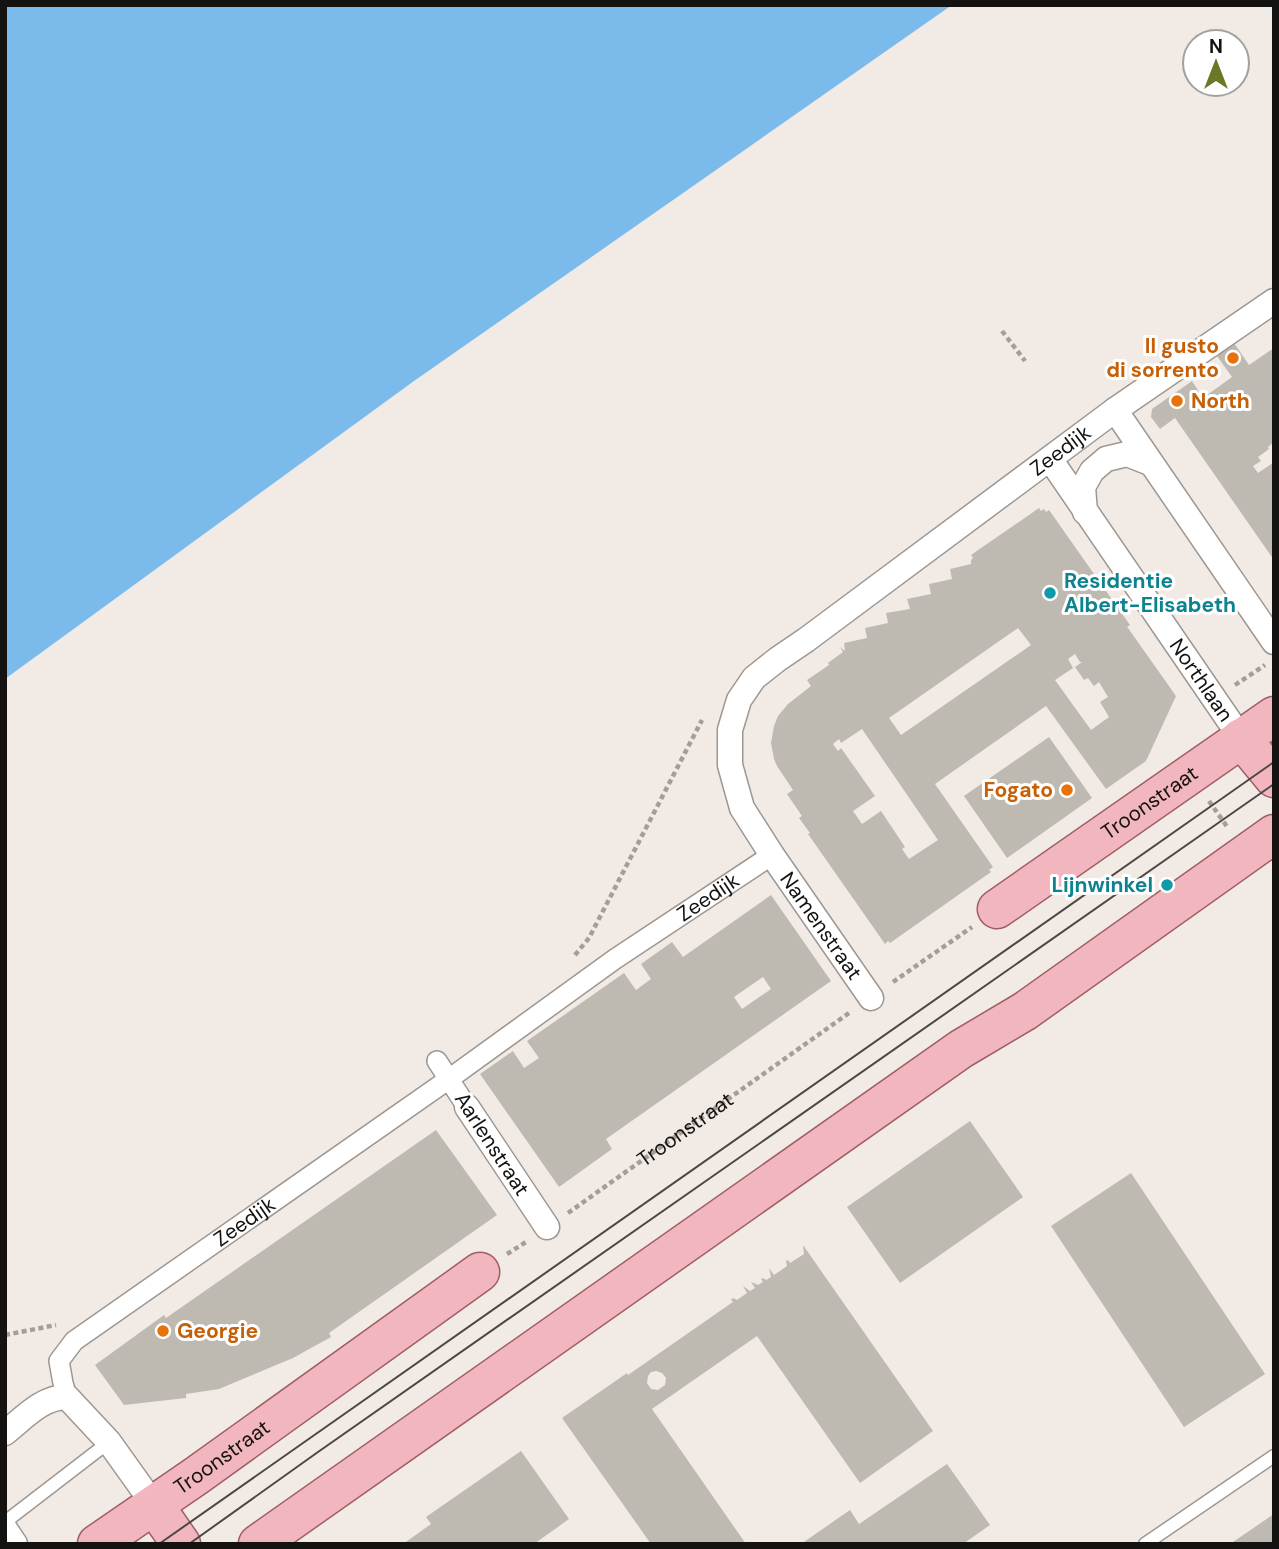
<svg xmlns="http://www.w3.org/2000/svg" width="1279" height="1549" font-family="'DM Sans',sans-serif">
<rect width="100%" height="100%" fill="#f2eae5"/>
<!-- water -->
<path fill="#7bbbeb" d="M5,5H952L414,381L5,679Z"/>
<!-- building -->
<g fill="#bebab2" fill-rule="evenodd">
<path d="M1234,343L1249,365L1274,348V442L1268,447L1269,449L1258,457L1261,461L1253,466L1258,473L1274,462V560L1175,418L1160,429L1151,417L1152,409L1192,381L1203,398L1232,377L1217,356Z"/>
<path d="M1039,508L1041,511L1044,509L1046,512L1049,510L1130,625L1127,627L1128,628L1176,696L1146,761L1106,789L1046,706L935,784L993,867L989,870L991,872L890,943L888,941L885,944L808,834L810,833L799,818L802,816L787,794L793,790L777,766L774,759L771,743L774,726L778,716L788,704L811,686L807,680L829,665L828,663L843,652L840,647L845,651L844,643L867,638L865,628L888,623L886,613L910,609L907,599L931,594L929,584L952,579L950,569L971,564V560L973,558L971,555ZM1018,628L1031,645L901,735L889,718ZM1075,654L1080,662H1082L1075,667L1084,680L1088,678L1094,686L1099,682L1108,697L1100,702L1109,717L1091,730L1055,680L1073,668L1068,659ZM862,729L938,840L909,859L902,849L905,847L881,811L862,824L853,811L875,796L841,748L838,751L833,744L839,739L841,743Z"/>
<path d="M1049,737L1092,798L1007,858L964,796Z"/>
<path d="M771,895L831,981L606,1139L612,1149L559,1187L480,1074L513,1051L524,1068L539,1058L527,1041L624,973L636,990L651,979L641,964L672,942L683,957ZM763,977L771,989L742,1009L734,997Z"/>
<path d="M970,1121L1023,1197L900,1283L847,1207Z"/>
<path d="M436,1130L497,1215L329,1333L331,1337L293,1358L219,1389L186,1394V1398L124,1405L95,1365L164,1315L166,1318Z"/>
<path d="M1131,1173L1265,1374L1184,1427L1051,1226Z"/>
<path d="M803,1245L933,1431L860,1483L757,1336L652,1409L746,1544H651L562,1418L627,1373L628,1375L730,1304L733,1302L731,1300L733,1298L737,1300L747,1293L743,1286L750,1291L755,1288L751,1282L758,1285L763,1282L761,1279L763,1278L766,1280L771,1277L769,1268L774,1275L787,1266L786,1261L788,1260L790,1263L804,1254ZM656,1371L662,1373L666,1378L665,1385L658,1390L651,1389L647,1383L648,1376L651,1372Z"/>
<path d="M521,1451L569,1519L534,1544H403L431,1524L426,1517Z"/>
<path d="M947,1464L990,1525L963,1544H801L850,1510L859,1524Z"/>
<path d="M1274,1514V1544H1230Z"/>
</g>
<g fill="none" stroke-linecap="round" stroke-linejoin="round">
<defs>
<g id="service">
<path d="M5,1522L109,1442"/>
<path d="M1145,1544L1274,1456"/>
</g>
<g id="pedestrian">
<path d="M437,1061L467,1107"/>
<path id="s2" d="M67,1397L63,1383L59,1361L74,1341L449,1079L615,959L772,855"/>
</g>
<g id="minor">
<path d="M1115,410L1274,642"/>
<path id="s3" d="M1050,459L1241,738"/>
<path d="M1085,512L1083,487L1092,471L1106,459L1127,454L1150,463"/>
<path id="s4" d="M871,998L772,855L742,808L730,765V730L739,700L754,678L778,659L806,640L1115,410L1274,301"/>
<path d="M467,1107L547,1227"/>
<path d="M5,1433C24,1418 42,1397 67,1397L109,1442L154,1505"/>
<path d="M5,1529L15,1544"/>
</g>
<g id="primary">
<path d="M1241,738L1274,778"/>
<path id="s5" d="M997,909L1274,716"/>
<path d="M154,1505L181,1544"/>
<path id="s6" d="M97,1544L196,1476L480,1272"/>
<path d="M258,1544L961,1049L1025,1011L1274,834"/>
</g>
</defs>
<!-- service casing -->
<use href="#service" stroke="#9e9791" stroke-width="15"/>
<!-- pedestrian casing -->
<use href="#pedestrian" stroke="#9e9791" stroke-width="22"/>
<!-- minor casing -->
<use href="#minor" stroke="#9e9791" stroke-width="27"/>
<!-- primary casing -->
<use href="#primary" stroke="#9f5e65" stroke-width="41"/>
<!-- path -->
<g stroke="#a49e9a" stroke-width="4.5" stroke-dasharray="5 3.5" stroke-linecap="butt">
<path d="M1002,331L1025,361"/>
<path d="M1235,685L1265,665"/>
<path d="M1209,801L1228,828"/>
<path d="M575,955L589,938L702,720"/>
<path d="M893,982L972,927"/>
<path id="s1" d="M568,1213L849,1013"/>
<path d="M507,1254L526,1242"/>
<path d="M5,1335L56,1325"/>
</g>
<!-- service -->
<use href="#service" stroke="#fff" stroke-width="12"/>
<!-- pedestrian -->
<use href="#pedestrian" stroke="#fff" stroke-width="19"/>
<!-- minor -->
<use href="#minor" stroke="#fff" stroke-width="24"/>
<!-- primary -->
<use href="#primary" stroke="#f2b7be" stroke-width="38"/>
<!-- tram -->
<g stroke="#4b4745" stroke-width="2">
<path d="M159,1544L1274,762"/>
<path d="M189,1544L318,1452L1274,784"/>
</g>
</g>
<!-- markers -->
<g fill="#e8710a" stroke="#fff" stroke-width="2.5">
<circle cx="1233" cy="358" r="7"/>
<circle cx="1177" cy="401" r="7"/>
<circle cx="1067" cy="790" r="7"/>
<circle cx="163" cy="1331" r="7"/>
</g>
<g fill="#0f9aa8" stroke="#fff" stroke-width="2.5">
<circle cx="1050" cy="593" r="7"/>
<circle cx="1167" cy="885" r="7"/>
</g>
<g text-anchor="middle" stroke-width="6" stroke-linejoin="round" paint-order="stroke">
<!-- food labels -->
<g font-size="21" font-weight="bold" fill="#c56008" stroke="#fff" text-anchor="end">
<text x="1219" y="353">Il gusto<tspan x="1219" dy="24">di sorrento</tspan></text>
<text x="1191" y="408" text-anchor="start">North</text>
<text x="1053" y="797">Fogato</text>
<text x="177" y="1338" text-anchor="start">Georgie</text>
</g>
<!-- street labels -->
<g font-size="21" fill="#151311" stroke="#fff">
<text dy="7" stroke="none"><textPath href="#s4" startOffset="749">Zeedijk</textPath></text>
<text dy="7" stroke="none"><textPath href="#s3" startOffset="268">Northlaan</textPath></text>
<text dy="7" stroke="none"><textPath href="#s5" startOffset="186">Troonstraat</textPath></text>
<text dy="7" stroke="none"><textPath href="#s2" startOffset="836">Zeedijk</textPath></text>
<text transform="translate(821 926) rotate(55)" y="7">Namenstraat</text>
<text dy="7" stroke="none"><textPath href="#s1" startOffset="144">Troonstraat</textPath></text>
<text transform="translate(492 1144) rotate(57)" y="7">Aarlenstraat</text>
<text dy="7" stroke="none"><textPath href="#s2" startOffset="270">Zeedijk</textPath></text>
<text dy="7" stroke="none"><textPath href="#s6" startOffset="152">Troonstraat</textPath></text>
</g>
<!-- culture labels -->
<g font-size="21" font-weight="bold" fill="#0d838f" stroke="#fff" text-anchor="start">
<text x="1064" y="588">Residentie<tspan x="1064" dy="24">Albert-Elisabeth</tspan></text>
<text x="1153" y="892" text-anchor="end">Lijnwinkel</text>
</g>
</g>
<!-- border -->
<rect width="1279" height="1549" fill="none" stroke="#151311" stroke-width="14"/>
<!-- north arrow -->
<g transform="translate(1216 63)"><circle r="33" fill="#ffffff" stroke="#a1a1a0" stroke-width="2"/>
<path d="M0-5L12 26L0 18L-12 26Z" fill="#6b7926"/>
<text y="-10" font-size="19" font-weight="bold" text-anchor="middle" fill="#151311">N</text>
</g>
</svg>
